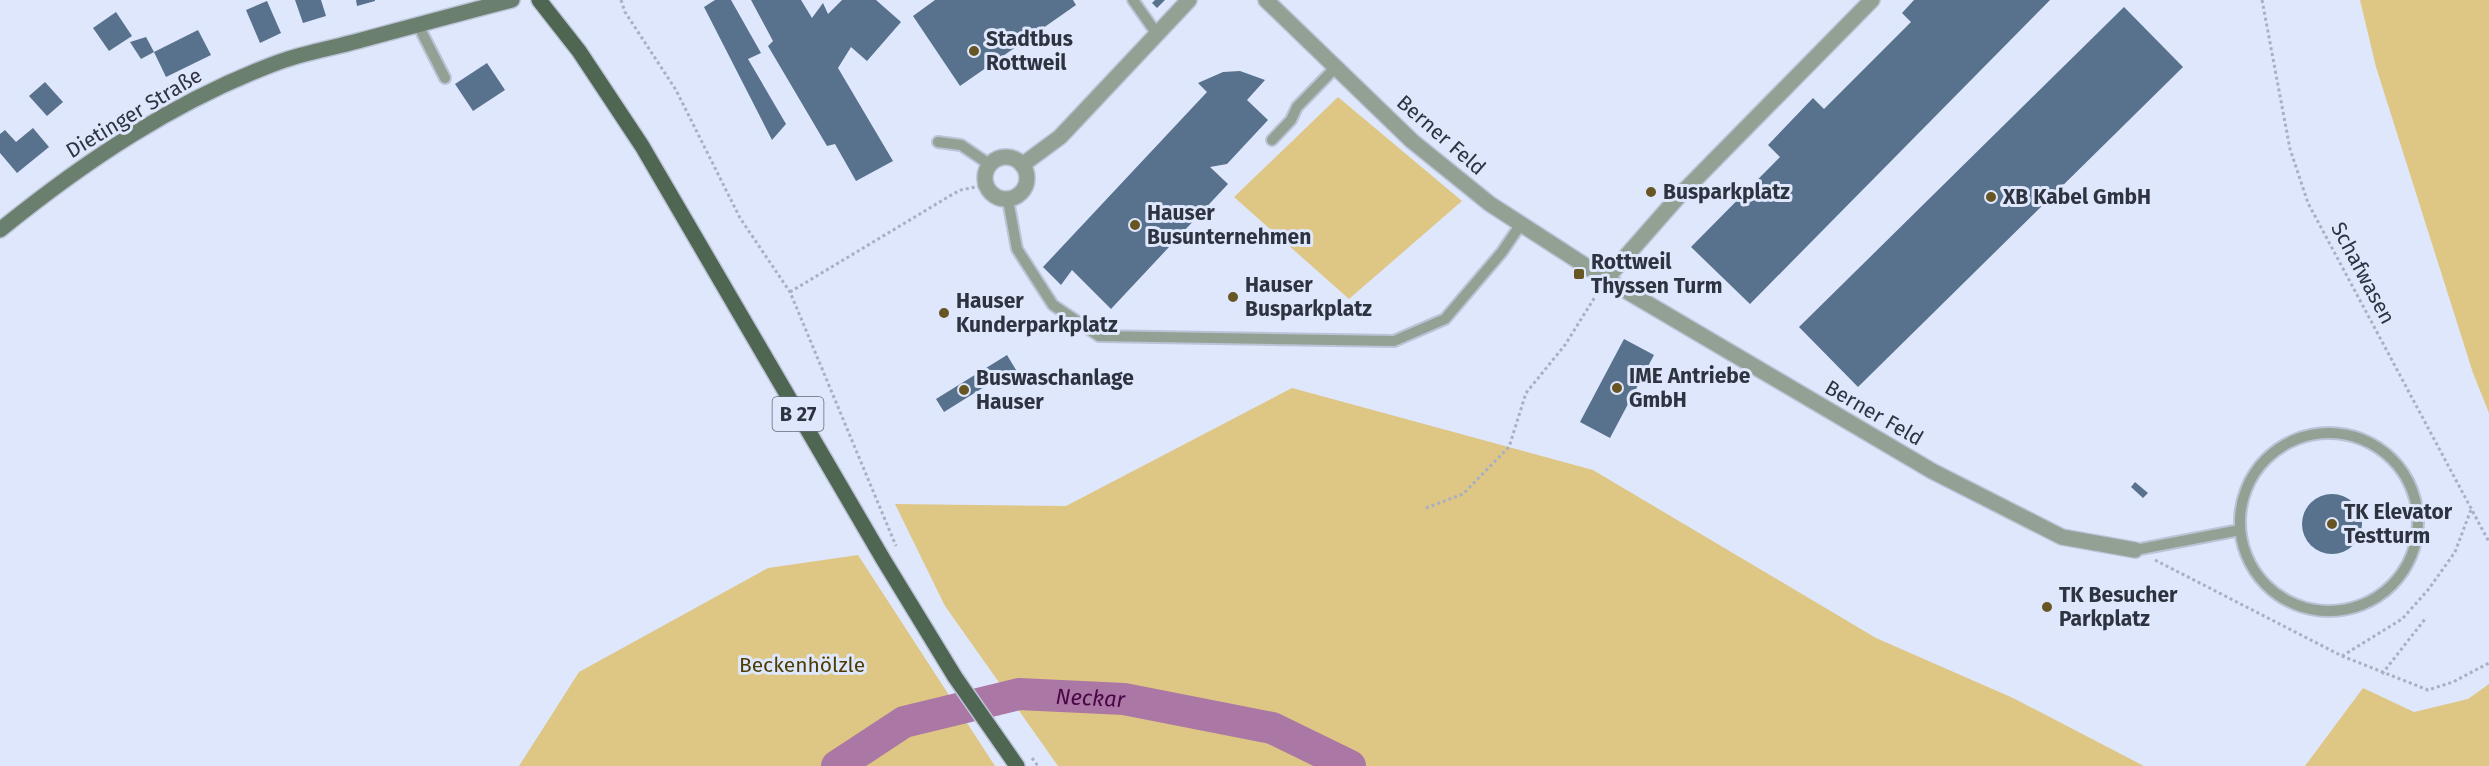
<svg xmlns="http://www.w3.org/2000/svg" width="2489" height="766" font-family="'Fira Sans',sans-serif">
<rect width="100%" height="100%" fill="#dfe7fd"/>
<!-- green -->
<g fill="#dec684">
<path d="M2360,0H2489V413L2473,373L2376,67Z"/>
<path d="M1338,97L1462,201L1349,299L1234,197Z"/>
<path d="M1292,388L1593,470L1876,638L2013,698L2144,766H1058L945,606L895,504L1066,506Z"/>
<path d="M858,555L995,766H519L579,672L768,568Z"/>
<path d="M2489,684V766H2305L2363,688L2414,712L2468,699Z"/>
</g>
<g fill="none" stroke-linecap="round" stroke-linejoin="round">
<!-- river -->
<path stroke="#ab77a5" stroke-width="32" id="s1" d="M837,766L904,722L1019,694L1124,699L1272,728L1350,766"/>
</g>
<!-- building -->
<g fill="#58718c">
<path d="M295,0H321L326,16L303,23Z"/>
<path d="M356,0H375V1L357,6Z"/>
<path d="M715,0H731L761,53L748,59L786,124L772,140L704,7Z"/>
<path d="M751,0H801L812,18L823,3L828,14L842,0H876L901,22L867,61L851,47L838,68L893,161L856,181L835,144L827,146L768,46L773,41Z"/>
<path d="M935,0H1073L1076,5L960,86L913,16Z"/>
<path d="M1155,0H1165L1157,8L1152,3Z"/>
<path d="M1914,0H2050L1750,304L1691,247L1780,157L1768,145L1813,98L1824,109L1911,22L1902,13Z"/>
<path d="M267,1L281,33L260,43L246,10Z"/>
<path d="M2124,7L2183,67L1858,387L1799,327Z"/>
<path d="M116,12L132,36L109,51L93,28Z"/>
<path d="M198,30L211,55L166,77L154,52Z"/>
<path d="M146,37L154,52L141,59L130,42Z"/>
<path d="M487,63L505,90L473,111L455,84Z"/>
<path d="M1240,71L1265,80L1247,100L1268,120L1227,164L1210,167L1228,184L1111,309L1072,270L1061,285L1043,267L1207,92L1198,83L1223,72Z"/>
<path d="M45,82L63,102L47,116L29,96Z"/>
<path d="M33,128L49,147L17,173L0,153V134L5,130L16,142Z"/>
<path d="M1624,339L1654,355L1610,438L1580,422Z"/>
<path d="M1007,355L1019,375L1010,381L1005,374L944,412L936,399Z"/>
<path d="M2135,482L2148,493L2143,498L2131,487Z"/>
<circle cx="2332" cy="524" r="30"/>
</g>
<g fill="none" stroke-linecap="round" stroke-linejoin="round">
<defs>
<g id="lane">
<path d="M1133,0L1157,34"/>
<path d="M418,25L445,78"/>
<path d="M1272,140L1291,120L1297,107L1335,68"/>
<path d="M938,142L961,145L989,164"/>
<path d="M1008,200L1017,249L1053,305L1099,336L1394,341L1445,319L1502,252L1521,224"/>
<circle cx="2329" cy="522" r="89"/>
<path d="M2135,550L2240,530"/>
</g>
<g id="street">
<path d="M1266,0L1412,141L1490,204L1606,279L1932,471L2062,537L2135,550"/>
<circle cx="1006" cy="178" r="21"/>
<path d="M1022,165L1060,137L1189,0"/>
<path d="M1606,279L1679,196L1872,0"/>
</g>
<path id="secondary" d="M0,230C85,161 176,100 279,62C304,53 332,48 358,41C410,27 461,13 512,0"/>
<path id="primary" d="M539,0L579,51L642,146L883,559L955,677L1017,766"/>
</defs>
<!-- lane casing -->
<use href="#lane" stroke="#bcc3d7" stroke-width="14"/>
<!-- street casing -->
<use href="#street" stroke="#bcc3d7" stroke-width="18"/>
<!-- secondary casing -->
<use href="#secondary" stroke="#bcc3d7" stroke-width="18"/>
<!-- primary casing -->
<use href="#primary" stroke="#bcc3d7" stroke-width="18"/>
<!-- path -->
<g stroke="#a9b0c3" stroke-width="3" stroke-dasharray="3 3" stroke-linecap="butt">
<path d="M621,0L625,12L676,90L740,218L790,292L896,546"/>
<path d="M2262,0L2290,149L2308,203L2489,542"/>
<path d="M790,292L953,194L961,190L985,185"/>
<path d="M1426,508L1463,494L1509,447L1526,393L1565,345L1598,292"/>
<path d="M2155,560L2342,656L2428,690L2453,682L2489,663"/>
<path d="M2342,656L2402,619L2428,590L2455,552L2472,507"/>
<path d="M2382,674L2425,619"/>
<path d="M1032,758L1038,766"/>
</g>
<!-- lane -->
<use href="#lane" stroke="#93a195" stroke-width="10"/>
<!-- street -->
<use href="#street" stroke="#93a195" stroke-width="15"/>
<!-- secondary -->
<use href="#secondary" stroke="#6a7f6e" stroke-width="15"/>
<!-- primary -->
<use href="#primary" stroke="#4e6652" stroke-width="15"/>
</g>
<!-- markers -->
<g fill="#675523" stroke="#dfe7fd" stroke-width="2">
<circle cx="974" cy="51" r="6"/>
<circle cx="1651" cy="192" r="6"/>
<circle cx="1991" cy="197" r="6"/>
<circle cx="1135" cy="225" r="6"/>
<rect x="1573" y="268" width="12" height="12" rx="3"/>
<circle cx="1233" cy="297" r="6"/>
<circle cx="944" cy="313" r="6"/>
<circle cx="1617" cy="388" r="6"/>
<circle cx="964" cy="390" r="6"/>
<circle cx="2332" cy="524" r="6"/>
<circle cx="2047" cy="607" r="6"/>
</g>
<g text-anchor="middle" stroke-width="6" stroke-linejoin="round" paint-order="stroke">
<!-- shield labels -->
<rect fill="#dfe7fd" stroke="#636979" stroke-width="1.5" x="772.5" y="397" width="51" height="34" rx="4.5"/>
<g font-size="20" font-weight="bold" fill="#2e3340">
<text x="798" y="421">B 27</text>
</g>
<!-- poi labels -->
<g font-size="21" font-weight="bold" fill="#2e3340" stroke="#dfe7fd" text-anchor="start">
<text x="986" y="46">Stadtbus<tspan x="986" dy="24">Rottweil</tspan></text>
<text x="1663" y="199">Busparkplatz</text>
<text x="2003" y="204">XB Kabel GmbH</text>
<text x="1147" y="220">Hauser<tspan x="1147" dy="24">Busunternehmen</tspan></text>
<text x="1591" y="269">Rottweil<tspan x="1591" dy="24">Thyssen Turm</tspan></text>
<text x="1245" y="292">Hauser<tspan x="1245" dy="24">Busparkplatz</tspan></text>
<text x="956" y="308">Hauser<tspan x="956" dy="24">Kunderparkplatz</tspan></text>
<text x="1629" y="383">IME Antriebe<tspan x="1629" dy="24">GmbH</tspan></text>
<text x="976" y="385">Buswaschanlage<tspan x="976" dy="24">Hauser</tspan></text>
<text x="2344" y="519">TK Elevator<tspan x="2344" dy="24">Testturm</tspan></text>
<text x="2059" y="602">TK Besucher<tspan x="2059" dy="24">Parkplatz</tspan></text>
</g>
<!-- street labels -->
<g font-size="21" fill="#2e3340" stroke="#dfe7fd">
<text transform="translate(134 113) rotate(-31)" y="7">Dietinger Straße</text>
<text transform="translate(1441 135) rotate(41)" y="7">Berner Feld</text>
<text transform="translate(2363 273) rotate(62)" y="7">Schafwasen</text>
<text transform="translate(1874 413) rotate(30)" y="7">Berner Feld</text>
</g>
<!-- park labels -->
<g font-size="21" fill="#4d3c02" stroke="#dfe7fd">
<text x="802" y="672">Beckenhölzle</text>
</g>
<!-- water labels -->
<g font-size="22" font-style="italic" fill="#490646" stroke="#dfe7fd">
<text dy="8" stroke="none"><textPath href="#s1" startOffset="270">Neckar</textPath></text>
</g>
</g>
</svg>
